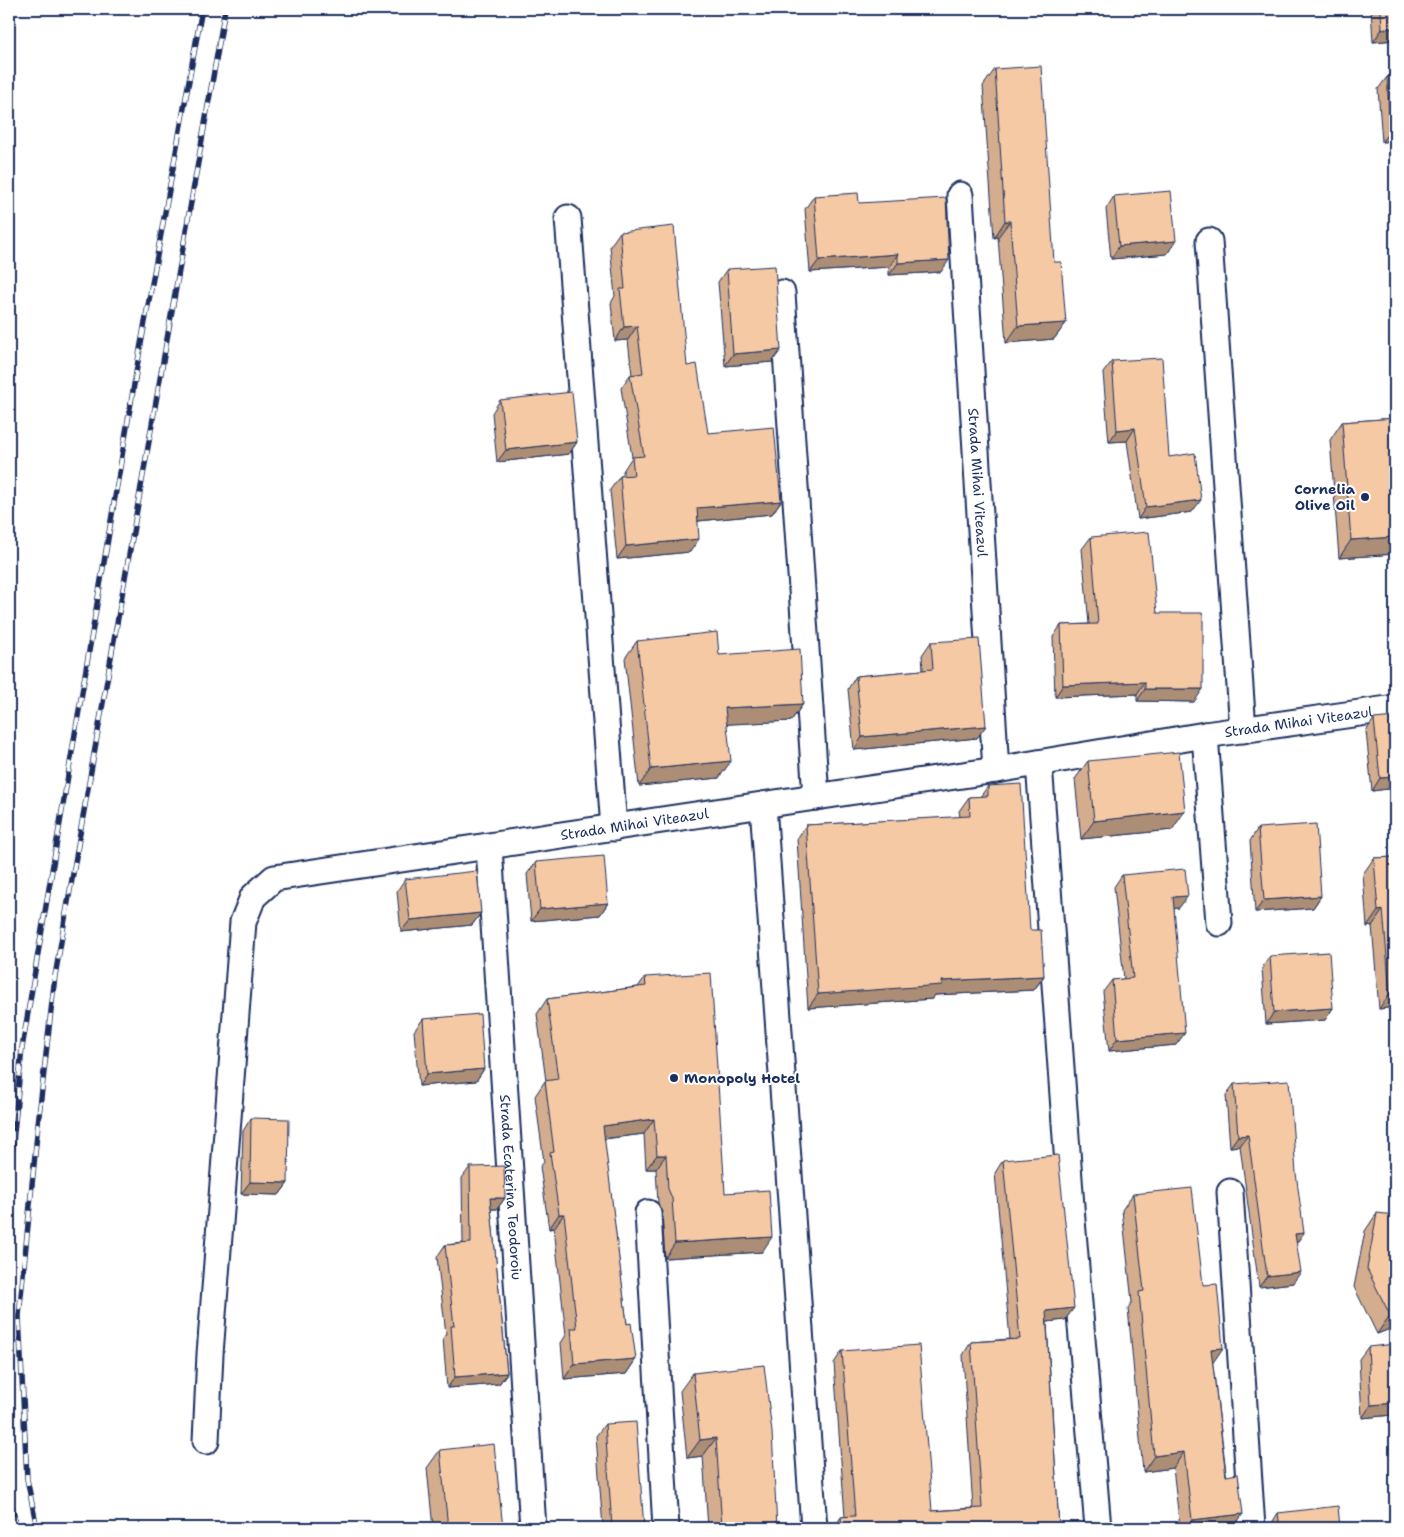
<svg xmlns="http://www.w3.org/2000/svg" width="1404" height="1537" font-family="'Shantell Sans',sans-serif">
<rect width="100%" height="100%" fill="#fff"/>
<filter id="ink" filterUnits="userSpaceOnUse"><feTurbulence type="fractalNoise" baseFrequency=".02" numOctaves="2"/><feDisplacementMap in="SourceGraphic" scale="10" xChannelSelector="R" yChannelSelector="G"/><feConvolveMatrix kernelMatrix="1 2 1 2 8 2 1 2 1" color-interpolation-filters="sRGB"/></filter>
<g filter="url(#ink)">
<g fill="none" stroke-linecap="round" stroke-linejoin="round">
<defs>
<g id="street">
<path id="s1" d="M960,195L996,770"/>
<path d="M568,218L614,828"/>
<path d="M1209,241L1243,730"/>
<path d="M782,293L816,797"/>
<path d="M1205,735L1219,923"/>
<path d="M1039,763L1072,1220L1098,1528"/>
<path d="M763,805L814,1528"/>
<path id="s2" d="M489,847L533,1528"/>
<path d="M1230,1192L1252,1528"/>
<path d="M648,1213L666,1528"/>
<path id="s3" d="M206,1441L210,1354L243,922L253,897L274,878L996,770L1205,735L1395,708"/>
</g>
</defs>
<!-- street casing -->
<use href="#street" stroke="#1b2f5e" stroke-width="29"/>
<!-- street -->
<use href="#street" stroke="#fff" stroke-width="25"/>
<defs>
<g id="rail">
<path d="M9,1186L22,1048L139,355L202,9"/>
<path d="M9,1495L17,1528"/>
<path d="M37,1528L27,1479L19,1316L38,1124L55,976L225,9"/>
</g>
</defs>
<!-- rail casing -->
<use href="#rail" stroke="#1b2f5e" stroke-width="5.5"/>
<!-- rail -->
<use href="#rail" stroke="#fff" stroke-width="4" stroke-dasharray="11" stroke-linecap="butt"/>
</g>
<!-- wall -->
<g fill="#d4ad8e" stroke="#1b2f5e">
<path d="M1371,9H1395V40L1373,42Z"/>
<path d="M995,69L1054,262L1066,323L1054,339L1006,343L998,237L994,238L983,86Z"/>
<path d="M1395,76V141L1382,142L1378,89L1387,77Z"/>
<path d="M814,196L859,203L941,272L889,275V267L810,272L805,209Z"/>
<path d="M1114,196L1176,241L1167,254L1111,259L1106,209Z"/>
<path d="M620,232L687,366L708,433L781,501L772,514L698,521L690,552L617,559L610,490L620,476H623V471L632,457L621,388L630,375H632L628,340L615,341L611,303L615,296L610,246Z"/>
<path d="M727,269L772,362L725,366L718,282Z"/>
<path d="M1112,361L1169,457L1192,512L1138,519L1127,441L1109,442L1103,373Z"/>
<path d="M500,400L577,442L569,454L497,462L492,413Z"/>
<path d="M1395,418V554L1339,558L1330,440L1342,422Z"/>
<path d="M1091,537L1157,613L1194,702L1137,701V694L1055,697L1053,637L1061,625L1089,624L1082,549Z"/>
<path d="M637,641L719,655L803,704L791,721L727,724L719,778L639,786L625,658Z"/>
<path d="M931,642L977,738L854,750L848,689L856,676L923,670L922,655Z"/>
<path d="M1374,719L1395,788L1372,791L1366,731Z"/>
<path d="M1088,761L1172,830L1081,839L1075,779Z"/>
<path d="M988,786L1030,930L1044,976L1034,990L935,995L932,999L808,1008L797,839L806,825L960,817L959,811L969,797H980Z"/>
<path d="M1258,828L1321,896L1313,908L1255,912L1250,841Z"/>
<path d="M1395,857V1007L1379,1009L1372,926L1367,927L1363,874L1374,858Z"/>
<path d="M536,862L608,903L600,915L531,921L527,874Z"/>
<path d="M1122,875L1179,908H1174L1176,1045L1109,1051L1103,992L1112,980L1124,979L1114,887Z"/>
<path d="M405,879L481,913L472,925L401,932L397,891Z"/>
<path d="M1270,956L1333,1008L1325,1020L1266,1024L1262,968Z"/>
<path d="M645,977L725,1193L762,1252L665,1258L662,1212L658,1203L656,1169H646L644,1134L604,1139L627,1324L636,1359L626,1374L564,1379L561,1343L566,1335L554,1228L549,1229L540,1167L544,1162L535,1096L545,1081H546L537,1014L547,999L638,987Z"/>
<path d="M423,1019L484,1069L476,1081L419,1086L414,1031Z"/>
<path d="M1234,1084L1293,1283L1259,1287L1240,1146L1230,1147L1226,1095Z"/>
<path d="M251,1118L288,1183L279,1195L241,1194L243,1131Z"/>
<path d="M1003,1160L1065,1320L1047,1322L1059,1528H834L841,1517H845L834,1363L842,1351L932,1511L973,1508L963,1355L971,1342L1010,1339L995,1173Z"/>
<path d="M470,1167L505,1198L497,1209H491L507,1373L499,1384L447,1388L443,1338L446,1334L437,1257L445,1245L463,1243L462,1178Z"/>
<path d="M1133,1194L1203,1285L1233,1528H1180L1173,1468L1143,1472L1128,1308L1132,1302L1122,1210Z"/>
<path d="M1377,1213L1395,1327L1377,1334L1354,1287L1365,1231Z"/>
<path d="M1368,1347L1392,1415L1362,1418L1359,1359Z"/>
<path d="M693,1373L777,1528H708L703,1456L687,1458L680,1391Z"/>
<path d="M605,1424L644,1528H603L596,1436Z"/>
<path d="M440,1450L503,1528H433L427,1468Z"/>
<path d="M1278,1513L1340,1528H1270V1526Z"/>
</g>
<!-- shaded-wall -->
<g fill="#ac8d74" stroke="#1b2f5e">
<path d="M1395,28V40L1373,42L1382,29Z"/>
<path d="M1390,130H1395V141L1382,142Z"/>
<path d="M1005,221H1010L998,237L994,238Z"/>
<path d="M1176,241L1167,254L1111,259L1119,246Z"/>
<path d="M898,254L889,267L810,272L819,260Z"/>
<path d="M949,260L941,272L889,275L898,263Z"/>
<path d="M1066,323L1054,339L1006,343L1018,326Z"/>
<path d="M637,326L628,340L615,341L624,327Z"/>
<path d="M781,350L772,362L725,366L733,354Z"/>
<path d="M1135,428L1127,441L1109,442L1117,430Z"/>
<path d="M577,442L569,454L497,462L506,450Z"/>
<path d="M1201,500L1192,512L1138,519L1146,507Z"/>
<path d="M781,501L772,514L687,522L697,508Z"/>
<path d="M1395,537V554L1339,558L1351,540Z"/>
<path d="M699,539L690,552L617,559L626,546Z"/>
<path d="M1145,682L1137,694L1055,697L1063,685Z"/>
<path d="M1145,689H1203L1194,702L1137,701Z"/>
<path d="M803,704L791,721L713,725L725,708Z"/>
<path d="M986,726L977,738L854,750L862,737Z"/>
<path d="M731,761L719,778L639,786L651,769Z"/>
<path d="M1395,777V788L1372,791L1380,778Z"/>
<path d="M1185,811L1172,830L1081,839L1094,821Z"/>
<path d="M1188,896L1179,908L1165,909L1173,897Z"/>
<path d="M1321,896L1313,908L1255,912L1264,900Z"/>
<path d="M608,903L600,915L531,921L540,909Z"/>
<path d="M1383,910L1372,926L1367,927L1378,911Z"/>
<path d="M481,913L472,925L401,932L410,920Z"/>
<path d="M1044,976L1034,990L935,995L932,999L808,1008L818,994L942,981Z"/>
<path d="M1390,993H1395V1007L1379,1009Z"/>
<path d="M1333,1008L1325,1020L1266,1024L1274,1012Z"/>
<path d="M1185,1033L1176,1045L1109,1051L1117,1039Z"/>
<path d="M484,1069L476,1081L419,1086L427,1074Z"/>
<path d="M654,1119L644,1134L593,1140L603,1126Z"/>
<path d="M1248,1135L1240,1146L1230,1147L1238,1136Z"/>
<path d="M657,1155H666L656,1169H646Z"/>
<path d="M250,1182L288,1183L279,1195L241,1194Z"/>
<path d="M490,1198H505L497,1209H482Z"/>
<path d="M559,1214H564L554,1228L549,1229Z"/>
<path d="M1304,1233L1296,1244L1295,1234Z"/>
<path d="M772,1237L762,1252L665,1258L675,1243Z"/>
<path d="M1301,1272L1293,1283L1259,1287L1267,1276Z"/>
<path d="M1074,1308L1065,1320L1038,1323L1046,1311Z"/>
<path d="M1395,1313V1327L1377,1334L1390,1315Z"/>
<path d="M1223,1348L1212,1364L1211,1349Z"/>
<path d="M636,1359L626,1374L564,1379L574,1364Z"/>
<path d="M507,1373L499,1384L447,1388L455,1377Z"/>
<path d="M1395,1403V1411L1392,1415L1362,1418L1371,1405Z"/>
<path d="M716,1438L703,1456L687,1458L700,1440Z"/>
<path d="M1184,1452L1173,1468L1143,1472L1154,1456Z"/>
<path d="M1243,1514L1233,1528H1186L1192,1520Z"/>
</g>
<!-- building -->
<g fill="#f6c9a5" stroke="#1b2f5e">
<path d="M1381,9H1395V28L1382,29Z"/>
<path d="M1041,66L1054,262H1061L1066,323L1018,326L1010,221H1005L995,69Z"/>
<path d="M1395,76V130H1390L1387,77Z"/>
<path d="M1171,191L1176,241L1119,246L1114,196Z"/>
<path d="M858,193L859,203L946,198L949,260L898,263V254L819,260L814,196Z"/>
<path d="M674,226L687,366L697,364L708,433L774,427L781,501L697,508L699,539L626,546L620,476L634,475L632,457L644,456L630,375L643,373L637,326L624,327L620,289H625L620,232Z"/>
<path d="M775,266L781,350L733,354L727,269Z"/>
<path d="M1162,358L1169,457L1195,453L1201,500L1146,507L1135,428L1117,430L1112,361Z"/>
<path d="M572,392L577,442L506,450L500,400Z"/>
<path d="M1395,418V537L1351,540L1342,422Z"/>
<path d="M1149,532L1157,613H1203V689H1145V682L1063,685L1061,625L1098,624L1091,537Z"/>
<path d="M717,632L719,655L800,649L803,704L725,708L731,761L651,769L637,641Z"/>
<path d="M979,639L986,726L862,737L856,676L933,669L931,642Z"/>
<path d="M1395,717V777L1380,778L1374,719Z"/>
<path d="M1179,752L1185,811L1094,821L1088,761Z"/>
<path d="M1021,784L1030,930H1041L1044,976L942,981V985L818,994L806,825L970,816L969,797L988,796V786Z"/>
<path d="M1316,824L1321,896L1264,900L1258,828Z"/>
<path d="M604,856L608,903L540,909L536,862Z"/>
<path d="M1395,857V993H1390L1383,910L1378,911L1374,858Z"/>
<path d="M1185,869L1188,896L1173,897L1185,1033L1117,1039L1112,980L1133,978L1122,875Z"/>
<path d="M477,871L481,913L410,920L405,879Z"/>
<path d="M1329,952L1333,1008L1274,1012L1270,956Z"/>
<path d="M711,973L725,1193L769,1190L772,1237L675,1243L672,1198L668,1189L666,1155H657L654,1119L603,1126L627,1324L631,1323L636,1359L574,1364L571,1328H577L564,1214H559L550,1153L554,1152L545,1081L558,1079L547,999L646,986L645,977Z"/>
<path d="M480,1014L484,1069L427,1074L423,1019Z"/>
<path d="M1289,1080L1296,1173L1304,1233L1295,1234L1301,1272L1267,1276L1248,1135L1238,1136L1234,1084Z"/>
<path d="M251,1118L289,1119L288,1183L250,1182Z"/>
<path d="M1058,1155L1074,1308L1046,1311L1059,1528H842L841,1517L855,1516L842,1351L919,1345L932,1511L982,1508L971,1342L1020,1339L1003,1160Z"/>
<path d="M504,1166L505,1198H490L507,1373L455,1377L451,1326H454L445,1245L471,1243L470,1167Z"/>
<path d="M1192,1188L1203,1285L1217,1284L1223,1348L1211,1349L1226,1476L1238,1474L1243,1514L1192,1520L1184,1452L1154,1456L1139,1292L1144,1291L1133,1194Z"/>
<path d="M1377,1213L1395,1215V1313L1390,1315L1367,1269Z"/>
<path d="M1395,1344V1403L1371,1405L1368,1347Z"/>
<path d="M764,1365L772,1432L777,1528H722L716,1438L700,1440L693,1373Z"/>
<path d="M636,1422L644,1528H612L605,1424Z"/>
<path d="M494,1444L503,1528H448L440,1450Z"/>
<path d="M1338,1506L1340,1528H1280L1278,1513Z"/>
</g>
</g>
<!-- markers -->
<g fill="#1b2f5e" stroke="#fff" stroke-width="2">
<circle cx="1365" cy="497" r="5"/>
<circle cx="674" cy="1078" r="5"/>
</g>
<g text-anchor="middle" stroke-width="4" stroke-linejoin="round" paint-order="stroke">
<!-- street labels -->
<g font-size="14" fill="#1b2f5e" stroke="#fff">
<text dy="5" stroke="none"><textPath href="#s1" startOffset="288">Strada Mihai Viteazul</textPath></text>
<text dy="5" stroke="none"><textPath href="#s3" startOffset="1612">Strada Mihai Viteazul</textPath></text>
<text dy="5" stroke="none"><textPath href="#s3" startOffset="940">Strada Mihai Viteazul</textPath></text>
<text dy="5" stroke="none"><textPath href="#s2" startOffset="341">Strada Ecaterina Teodoroiu</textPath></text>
</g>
<!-- poi labels -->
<g font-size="14" font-weight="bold" fill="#1b2f5e" stroke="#fff" text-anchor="end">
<text x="1355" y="494">Cornelia<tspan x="1355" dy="16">Olive Oil</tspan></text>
<text x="684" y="1083" text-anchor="start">Monopoly Hotel</text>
</g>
</g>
<!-- margin -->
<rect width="1404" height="1537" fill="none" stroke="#fff" stroke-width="30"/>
<rect x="15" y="15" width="1374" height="1507" fill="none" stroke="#1b2f5e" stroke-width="2" filter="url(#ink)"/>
</svg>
